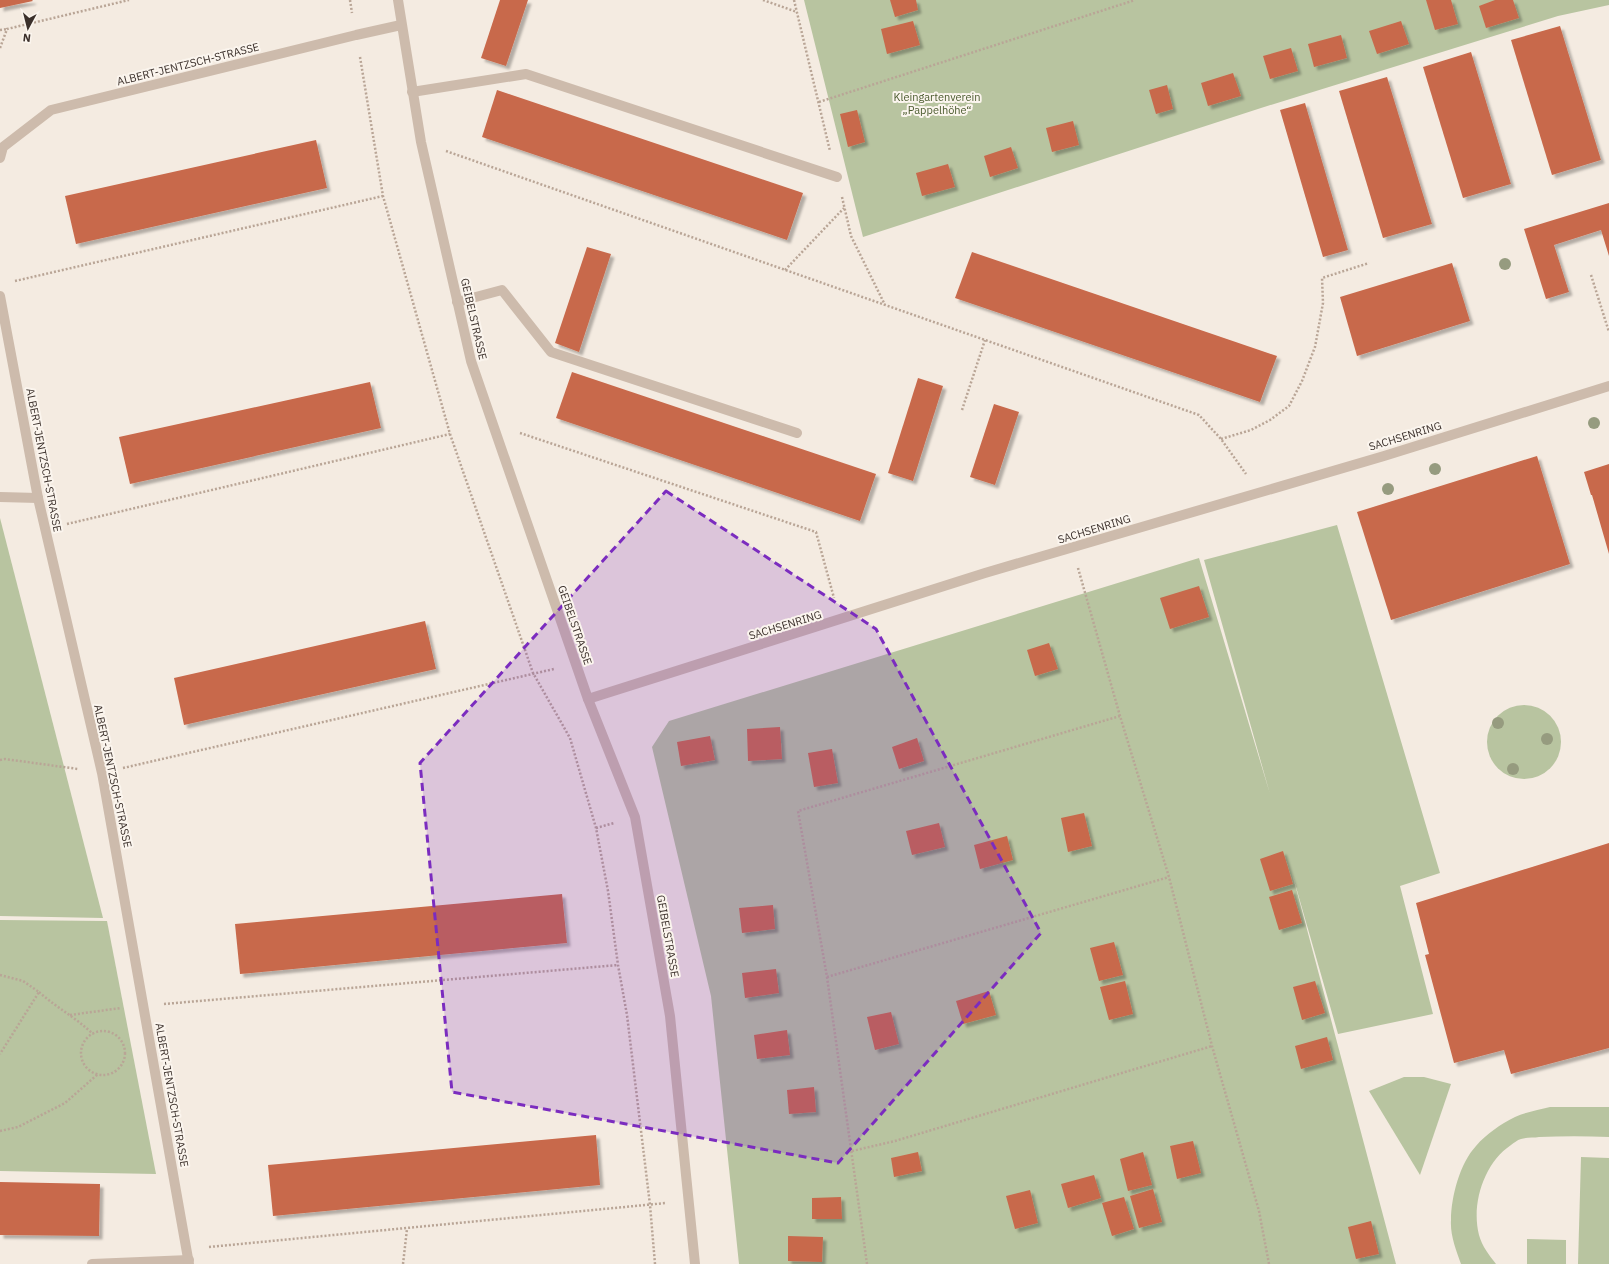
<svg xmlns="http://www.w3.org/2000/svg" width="1609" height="1264" font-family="'IBM Plex Sans',sans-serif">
<defs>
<filter id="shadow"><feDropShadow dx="3.5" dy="3.5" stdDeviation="1" flood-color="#0004"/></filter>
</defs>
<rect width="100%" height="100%" fill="#f4ebe1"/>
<!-- green -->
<g fill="#b8c4a0">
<path d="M804,0H1609V5L1558,16L1261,108L863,237Z"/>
<path d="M0,518L103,918L0,916Z"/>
<path d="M1337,525L1440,873L1400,886L1433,1014L1338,1034L1292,873L1396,1264H739L711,996L652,747L669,721L1199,558L1270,794L1204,560Z"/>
<circle cx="1524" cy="742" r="37"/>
<path d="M0,920L107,921L156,1174L0,1171Z"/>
<path d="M1404,1077H1424L1451,1084L1420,1175L1369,1091Z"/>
<path d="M1550,1107H1609V1137C1586,1136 1562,1136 1539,1137C1534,1138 1526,1137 1521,1139C1517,1140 1514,1143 1511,1145C1484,1163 1471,1204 1479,1235C1482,1246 1489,1255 1496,1264H1461C1456,1250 1450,1235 1451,1220C1451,1197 1460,1163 1476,1146C1486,1134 1501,1124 1515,1117C1526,1112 1539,1110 1550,1107Z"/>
<path d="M1581,1157L1609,1158V1264H1578Z"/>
<path d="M1527,1239L1566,1240V1264H1527Z"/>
</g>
<!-- building -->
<g fill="#c8694b" filter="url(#shadow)">
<path d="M0,0H32L33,1L0,8Z"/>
<path d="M500,0H528L506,66L481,58Z"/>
<path d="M890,0H916L918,10L895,17Z"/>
<path d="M1426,0H1451L1458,24L1435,30Z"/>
<path d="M1495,0H1513L1519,18L1486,28L1479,6Z"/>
<path d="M913,21L920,45L887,54L881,29Z"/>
<path d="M1401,21L1409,44L1377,54L1369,31Z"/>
<path d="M1560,26L1601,160L1552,175L1511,40Z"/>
<path d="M1341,35L1347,58L1314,67L1308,44Z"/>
<path d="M1291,48L1298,71L1270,79L1263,56Z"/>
<path d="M1471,52L1511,184L1463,198L1423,67Z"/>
<path d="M1233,73L1241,96L1208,106L1201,83Z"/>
<path d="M1387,77L1432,224L1383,238L1339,91Z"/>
<path d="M1167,85L1173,109L1156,114L1149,90Z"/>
<path d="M497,90L803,193L787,240L482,137Z"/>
<path d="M1305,103L1348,250L1323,257L1280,110Z"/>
<path d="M857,110L865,142L848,147L840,114Z"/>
<path d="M1073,121L1079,145L1052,152L1046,128Z"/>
<path d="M316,140L327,188L76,244L65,196Z"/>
<path d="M1011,147L1018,168L990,177L984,156Z"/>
<path d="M948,164L955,187L922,196L916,173Z"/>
<path d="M1609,203V256L1601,230L1554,245L1569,292L1546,299L1524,229Z"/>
<path d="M587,247L611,254L579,352L555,343Z"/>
<path d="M972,252L1277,356L1260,402L955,298Z"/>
<path d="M1452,263L1470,321L1357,356L1340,297Z"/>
<path d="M572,372L876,474L860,521L556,418Z"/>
<path d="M918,378L943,386L913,481L888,473Z"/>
<path d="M370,382L381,428L130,484L119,437Z"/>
<path d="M994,404L1019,412L995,485L970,477Z"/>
<path d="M1537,456L1570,564L1391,620L1357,512Z"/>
<path d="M1609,464V554L1592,495H1591L1584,472Z"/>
<path d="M1199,586L1209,617L1170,629L1160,598Z"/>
<path d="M425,621L436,669L184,725L174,678Z"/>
<path d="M1049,643L1058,669L1035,676L1027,650Z"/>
<path d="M780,727L782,759L748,761L747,729Z"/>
<path d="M710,736L715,760L681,766L677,742Z"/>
<path d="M917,738L924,761L899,769L892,747Z"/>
<path d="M832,749L838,783L814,787L808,753Z"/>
<path d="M1084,813L1092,846L1068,852L1061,818Z"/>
<path d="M939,823L945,847L912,855L906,831Z"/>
<path d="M1007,836L1013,860L980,869L974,845Z"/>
<path d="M1609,843V1048L1511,1074L1504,1050L1454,1063L1425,955L1429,954L1416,903Z"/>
<path d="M1283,851L1293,884L1270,891L1260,859Z"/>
<path d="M1292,890L1302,923L1279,930L1269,897Z"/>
<path d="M562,894L567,943L240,974L235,924Z"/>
<path d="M773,905L775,929L742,933L739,908Z"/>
<path d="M1114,942L1123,975L1099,981L1090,948Z"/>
<path d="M776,969L779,993L745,998L742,973Z"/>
<path d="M1125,981L1133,1014L1109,1020L1100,987Z"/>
<path d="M1315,981L1325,1013L1302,1020L1293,987Z"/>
<path d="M989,991L996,1015L963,1024L956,1001Z"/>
<path d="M891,1012L899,1044L875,1050L867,1017Z"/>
<path d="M787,1030L790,1055L757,1059L754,1035Z"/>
<path d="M1327,1037L1333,1060L1301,1069L1295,1046Z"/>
<path d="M814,1087L816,1112L789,1114L787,1090Z"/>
<path d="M596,1135L600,1185L273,1216L268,1165Z"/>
<path d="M1193,1141L1201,1173L1177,1179L1170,1146Z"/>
<path d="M918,1152L922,1171L894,1177L891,1158Z"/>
<path d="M1143,1152L1152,1185L1128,1191L1120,1159Z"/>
<path d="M1094,1175L1101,1198L1068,1208L1061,1184Z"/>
<path d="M0,1182L100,1184L99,1236L0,1235Z"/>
<path d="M1153,1189L1162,1222L1139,1228L1130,1196Z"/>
<path d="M1030,1190L1038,1223L1015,1229L1006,1196Z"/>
<path d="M841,1197L842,1219H812V1198Z"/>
<path d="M1124,1197L1134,1229L1112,1236L1102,1203Z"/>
<path d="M1371,1221L1379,1254L1356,1259L1348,1227Z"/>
<path d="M788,1236L823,1237L822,1262L788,1261Z"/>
</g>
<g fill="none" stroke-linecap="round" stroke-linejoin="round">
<!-- path -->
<g stroke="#b9a596" stroke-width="2.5" stroke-dasharray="2 2" stroke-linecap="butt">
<path d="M350,0L352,13"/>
<path d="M763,0L797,12"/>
<path d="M794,0L830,151"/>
<path d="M0,30L7,29"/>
<path d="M0,48L7,29L129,0"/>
<path d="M360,57L383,196L450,434L533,673L570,738L596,828L608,891L618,965L627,1015L650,1205L655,1264"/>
<path d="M819,102L1135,0"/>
<path d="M446,151L1199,415L1221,439L1246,474"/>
<path d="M842,197L851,236L885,305"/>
<path d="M785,270L844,208"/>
<path d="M1591,275L1609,332"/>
<path d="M15,281L383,196"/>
<path d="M962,410L985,340"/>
<path d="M520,433L816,532L834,598"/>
<path d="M1221,439L1251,430L1270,420L1289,406L1302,381L1315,347L1323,303L1322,278L1369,263"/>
<path d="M67,524L450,434"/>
<path d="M1078,568L1120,716L1169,877L1212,1046L1259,1211L1269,1264"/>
<path d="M0,760L5,759L78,769"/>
<path d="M123,768L554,669"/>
<path d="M596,828L614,823"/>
<path d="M0,975L23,981L39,992L0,1054"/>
<path d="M827,977L1169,877"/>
<path d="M39,992C57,1008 75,1017 93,1034"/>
<path d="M164,1004L618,965"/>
<path d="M70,1015L121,1008"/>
<circle cx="103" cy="1053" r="22"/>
<path d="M0,1131L18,1127L65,1103L98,1074"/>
<path d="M852,1151L895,1141L1212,1046"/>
<path d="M209,1247L666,1203"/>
<path d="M403,1264L407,1229"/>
<path d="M867,1264L827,977L798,811L1120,716"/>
</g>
<!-- service -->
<g stroke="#cdbbac" stroke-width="10">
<path d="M412,92L526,74L837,177"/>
<path d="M457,302L502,290L551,352L797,433"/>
<path d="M0,497L38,498"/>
<path d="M92,1264L189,1260"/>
</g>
<!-- minor -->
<g stroke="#cdbbac" stroke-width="10">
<path d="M398,0L421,142L471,361L588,699L635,817L670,1016L695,1264"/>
<path d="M0,158L3,147L51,110L356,35L401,25"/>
<path d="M0,296L38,498L102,773L189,1264"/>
<path d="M588,699L985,573L1384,456L1609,386"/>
</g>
</g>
<!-- trees -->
<g fill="#969b7f">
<circle cx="1505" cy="264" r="6"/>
<circle cx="1594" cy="423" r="6"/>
<circle cx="1435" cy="469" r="6"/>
<circle cx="1388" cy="489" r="6"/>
<circle cx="1498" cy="723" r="6"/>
<circle cx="1547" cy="739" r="6"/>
<circle cx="1513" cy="769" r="6"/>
</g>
<!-- marked area -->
<path fill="#7b2cbf" fill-opacity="0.2" stroke="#7b2cbf" stroke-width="3" stroke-dasharray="8 5" stroke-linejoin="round" d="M666,491L876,629L1041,933L838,1163L452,1092L420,763Z"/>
<g text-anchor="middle" stroke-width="4" stroke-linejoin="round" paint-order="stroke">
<!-- street labels -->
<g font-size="11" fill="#3b302b" stroke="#fbf5ee">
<text transform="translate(188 64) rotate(-14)" y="4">ALBERT-JENTZSCH-STRASSE</text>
<text transform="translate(474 319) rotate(77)" y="4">GEIBELSTRASSE</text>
<text transform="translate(1405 436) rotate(-17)" y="4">SACHSENRING</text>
<text transform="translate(44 460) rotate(79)" y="4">ALBERT-JENTZSCH-STRASSE</text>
<text transform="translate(1094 529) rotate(-17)" y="4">SACHSENRING</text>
<text transform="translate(575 625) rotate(71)" y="4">GEIBELSTRASSE</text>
<text transform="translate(785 625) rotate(-17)" y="4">SACHSENRING</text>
<text transform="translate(113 776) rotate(78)" y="4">ALBERT-JENTZSCH-STRASSE</text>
<text transform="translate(668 936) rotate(80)" y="4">GEIBELSTRASSE</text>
<text transform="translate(172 1095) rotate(80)" y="4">ALBERT-JENTZSCH-STRASSE</text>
</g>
<!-- park labels -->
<g font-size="11" fill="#4a5a2e" stroke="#fbf5ee">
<text x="937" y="101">Kleingartenverein<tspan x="937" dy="13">„Pappelhöhe“</tspan></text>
</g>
</g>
<!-- north arrow -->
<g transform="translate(28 28) rotate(187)" stroke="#fbf5ee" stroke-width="3" paint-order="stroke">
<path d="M0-3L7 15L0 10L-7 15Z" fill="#3b302b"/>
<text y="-6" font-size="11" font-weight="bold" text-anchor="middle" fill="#3b302b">N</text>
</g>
</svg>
